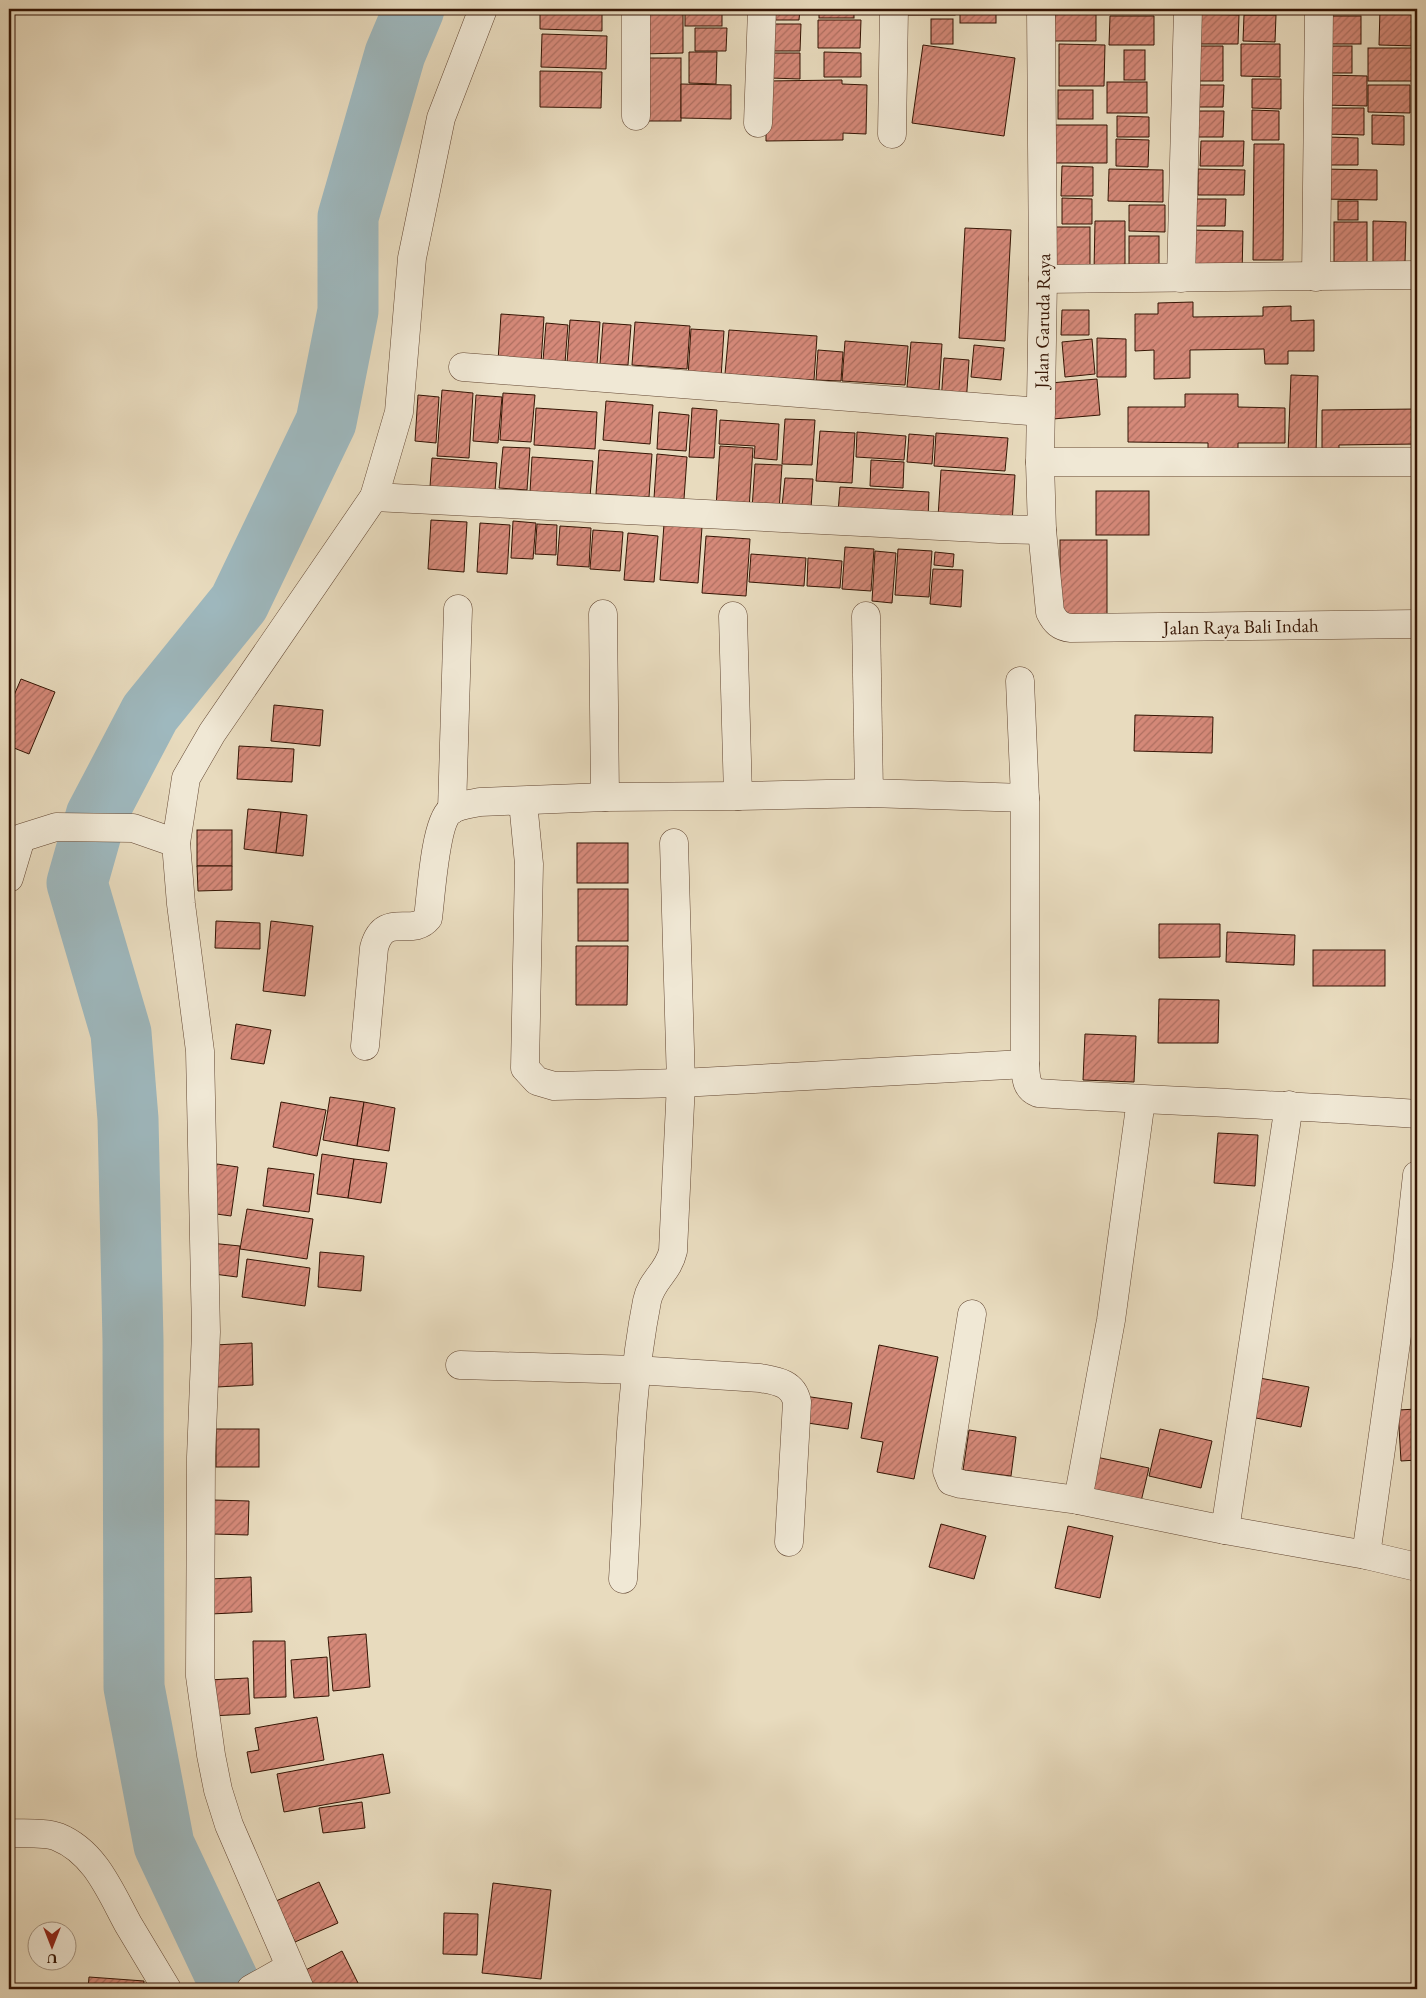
<svg xmlns="http://www.w3.org/2000/svg" width="1426" height="1998" font-family="'EB Garamond',serif">
<defs>
<pattern id="building-hatch" width="6" height="6" patternUnits="userSpaceOnUse" patternTransform="scale(1.25)"><rect width="6" height="6" fill="#d58979"/><path d="M-1 1l2-2M0 6l6-6M5 7l2-2" fill="none" stroke="#ae6f61"/></pattern>
</defs>
<rect width="100%" height="100%" fill="#e8dbbe"/>
<filter id="stains"><feTurbulence type="fractalNoise" baseFrequency=".004" numOctaves="4"/><feColorMatrix values="0 0 0 0 .2 0 0 0 0 .09 0 0 0 0 .02 0 0 0 .5 -.17"/></filter>
<radialGradient id="worn" r=".72"><stop offset=".6" stop-color="#630" stop-opacity="0"/><stop offset="1" stop-color="#630" stop-opacity=".3"/></radialGradient>
<g fill="none" stroke-linecap="round" stroke-linejoin="round">
<!-- river -->
<path stroke="#9eb8be" stroke-width="61" d="M232,1989L164,1845L134,1687L133,1340L128,1119L121,1033L77,883L96,816L150,713L239,603L326,422L348,311V217L395,54L414,9"/>
</g>
<!-- building -->
<g fill="url(#building-hatch)" stroke="#351504">
<path d="M540,9L602,10V31L540,29Z"/>
<path d="M640,9H683V53L640,54Z"/>
<rect x="685" y="9" width="37" height="17"/>
<path d="M769,9H800L799,20H769Z"/>
<rect x="819" y="9" width="35" height="9"/>
<rect x="898" y="9" width="57" height="6"/>
<rect x="960" y="9" width="36" height="14"/>
<path d="M1055,9H1096V41H1054Z"/>
<path d="M1121,9H1147V13L1121,12Z"/>
<path d="M1244,9H1277V13L1244,12Z"/>
<path d="M1323,9H1379V13L1323,12Z"/>
<path d="M1380,9H1417V46L1379,45Z"/>
<path d="M1191,14L1239,15L1238,44H1191Z"/>
<path d="M1244,15H1276L1275,42L1243,41Z"/>
<path d="M1110,16H1154V45H1109Z"/>
<rect x="1323" y="16" width="38" height="28"/>
<rect x="931" y="19" width="22" height="25"/>
<path d="M818,20H861L860,48H818Z"/>
<path d="M770,24H801L800,51H770Z"/>
<path d="M695,28H727L726,51H695Z"/>
<path d="M542,34L607,36L606,69L541,67Z"/>
<path d="M1059,44L1105,45L1104,86H1059Z"/>
<path d="M1241,44H1280V77L1241,76Z"/>
<path d="M923,45L1015,58L1004,136L912,123Z"/>
<path d="M1200,46H1223V81H1199Z"/>
<rect x="1329" y="46" width="23" height="27"/>
<rect x="1368" y="48" width="45" height="33"/>
<rect x="1124" y="50" width="21" height="30"/>
<path d="M689,52H717L716,84L689,83Z"/>
<path d="M824,52L861,53V77H824Z"/>
<path d="M770,53H800V79L770,78Z"/>
<rect x="639" y="58" width="42" height="63"/>
<path d="M540,71L602,72L601,108L540,107Z"/>
<path d="M1323,75L1367,76V106L1323,105Z"/>
<path d="M1252,79H1281V109L1252,108Z"/>
<path d="M842,80V84L867,85L866,134L843,133V140L766,141V81Z"/>
<rect x="1107" y="82" width="40" height="31"/>
<path d="M681,84L731,85V119L681,118Z"/>
<path d="M1197,85H1224L1223,107H1197Z"/>
<path d="M1368,85H1410V113L1368,112Z"/>
<rect x="1058" y="90" width="35" height="29"/>
<path d="M1323,108H1364V135L1323,134Z"/>
<path d="M1252,110L1279,111V140H1252Z"/>
<path d="M1191,111H1224L1223,137H1191Z"/>
<path d="M1372,115L1404,116V145L1372,144Z"/>
<path d="M1117,116L1149,117V137H1117Z"/>
<path d="M1052,125H1107V163H1051Z"/>
<path d="M1328,137L1358,138V165H1327Z"/>
<path d="M1116,139L1149,140L1148,167L1116,166Z"/>
<path d="M1201,141H1244L1243,166H1200Z"/>
<path d="M1254,144H1284L1283,260H1253Z"/>
<path d="M1062,166L1093,167V196H1061Z"/>
<path d="M1109,169L1163,170V202L1108,201Z"/>
<path d="M1198,169L1245,170L1244,195H1198Z"/>
<path d="M1322,169L1377,170V200L1322,199Z"/>
<path d="M1062,198L1092,199V224H1062Z"/>
<path d="M1194,199H1226L1225,226H1194Z"/>
<rect x="1338" y="201" width="20" height="19"/>
<path d="M1129,205H1165V232L1129,231Z"/>
<path d="M1095,221H1125V272H1094Z"/>
<path d="M1373,221L1406,222L1405,263L1373,262Z"/>
<rect x="1334" y="222" width="33" height="40"/>
<rect x="1050" y="227" width="40" height="46"/>
<path d="M965,228L1011,230L1005,341L959,338Z"/>
<path d="M1189,230L1243,231L1242,275L1188,274Z"/>
<rect x="1129" y="236" width="30" height="36"/>
<path d="M1193,302V317L1263,316V307L1291,306V321L1314,320V351H1288V364H1265L1264,349L1190,350V378L1154,379V350L1135,351V314H1158V303Z"/>
<path d="M1062,310H1089V335H1061Z"/>
<path d="M501,314L544,317L541,364L498,361Z"/>
<path d="M570,320L600,322L597,365L567,363Z"/>
<path d="M635,322L690,326L687,369L632,365Z"/>
<path d="M546,323L568,325L565,363L543,361Z"/>
<path d="M603,323L631,325L628,365L600,364Z"/>
<path d="M691,329L724,331L721,378L688,376Z"/>
<path d="M729,330L817,336L814,380L725,374Z"/>
<path d="M1097,338L1126,339V377H1097Z"/>
<path d="M1092,339L1095,374L1065,377L1062,342Z"/>
<path d="M845,341L908,346L905,385L842,381Z"/>
<path d="M911,342L942,344L939,390L907,387Z"/>
<path d="M974,345L1004,348L1001,380L971,377Z"/>
<path d="M818,350L843,352L841,381L816,380Z"/>
<path d="M944,358L969,360L966,405L941,403Z"/>
<path d="M1291,375L1318,376L1316,454L1288,453Z"/>
<path d="M1097,379L1100,415L1053,419L1050,383Z"/>
<path d="M442,390L473,393L469,458L437,456Z"/>
<path d="M503,393L535,395L531,442L500,440Z"/>
<path d="M1185,394H1238V407L1285,408V443H1238V456H1208V443L1128,442V407H1185Z"/>
<path d="M418,395L439,397L436,443L415,441Z"/>
<path d="M476,395L502,397L498,443L473,441Z"/>
<path d="M606,401L653,405L650,444L603,440Z"/>
<path d="M536,408L597,412L595,449L534,445Z"/>
<path d="M692,408L717,410L714,458L689,457Z"/>
<path d="M1417,409V444L1339,445V457H1322V410Z"/>
<path d="M659,412L689,415L686,451L657,449Z"/>
<path d="M785,419L815,420L812,465L782,464Z"/>
<path d="M720,420L779,424L777,460L754,458L755,446L719,444Z"/>
<path d="M820,431L855,433L852,483L816,481Z"/>
<path d="M857,432L906,436L904,460L856,457Z"/>
<path d="M936,433L1008,438L1005,471L934,466Z"/>
<path d="M909,434L934,436L932,464L907,462Z"/>
<path d="M720,446L753,448L749,509L716,507Z"/>
<path d="M503,447L530,448L527,490L499,488Z"/>
<path d="M599,450L652,454L649,497L596,494Z"/>
<path d="M657,454L687,457L684,499L654,498Z"/>
<path d="M532,457L593,461L590,497L530,492Z"/>
<path d="M432,458L497,463L495,492L430,487Z"/>
<path d="M871,460L904,462L903,488L870,486Z"/>
<path d="M755,464L782,465L779,511L752,509Z"/>
<path d="M941,470L1015,475L1012,523L938,517Z"/>
<path d="M785,478L813,479L811,508L782,506Z"/>
<path d="M840,487L929,492L928,520L838,513Z"/>
<rect x="1096" y="491" width="53" height="44"/>
<rect x="1412" y="494" width="5" height="46"/>
<path d="M431,520L467,522L464,572L428,569Z"/>
<path d="M513,521L536,523L533,559L511,558Z"/>
<path d="M480,523L510,525L507,574L477,572Z"/>
<path d="M537,524L557,525L556,555L535,554Z"/>
<path d="M664,524L702,527L698,583L660,580Z"/>
<path d="M560,526L591,528L589,567L557,565Z"/>
<path d="M593,530L623,532L620,571L590,569Z"/>
<path d="M628,533L658,536L654,582L624,580Z"/>
<path d="M706,536L750,539L746,596L702,593Z"/>
<rect x="1060" y="540" width="47" height="78"/>
<path d="M845,547L874,549L871,591L842,589Z"/>
<path d="M898,549L932,551L929,597L895,595Z"/>
<path d="M875,551L896,553L892,603L872,601Z"/>
<path d="M935,552L954,554L953,567L934,565Z"/>
<path d="M751,554L806,558L804,586L749,582Z"/>
<path d="M808,558L842,561L840,588L807,586Z"/>
<path d="M933,569L963,570L961,607L930,604Z"/>
<path d="M21,679L55,692L29,754L9,746V707Z"/>
<path d="M274,705L323,710L320,746L271,741Z"/>
<path d="M1135,715L1213,717L1212,753L1134,751Z"/>
<path d="M239,746L294,749L292,782L237,779Z"/>
<path d="M248,809L281,812L276,853L244,849Z"/>
<path d="M281,812L307,815L303,856L276,853Z"/>
<rect x="197" y="830" width="35" height="36"/>
<rect x="577" y="843" width="51" height="40"/>
<path d="M197,866H232V890L198,891Z"/>
<rect x="578" y="889" width="50" height="52"/>
<path d="M216,921L260,923V949L215,948Z"/>
<path d="M271,921L313,926L305,996L263,991Z"/>
<path d="M1159,924H1220V957L1159,958Z"/>
<path d="M1227,932L1295,935L1294,965L1226,962Z"/>
<path d="M576,946H628L627,1005H576Z"/>
<rect x="1313" y="950" width="72" height="36"/>
<path d="M1159,999L1219,1000L1218,1043H1158Z"/>
<path d="M236,1024L271,1030L264,1064L231,1059Z"/>
<path d="M1085,1034L1136,1036L1134,1082L1083,1080Z"/>
<path d="M330,1097L364,1102L357,1146L323,1140Z"/>
<path d="M281,1102L326,1110L317,1156L273,1147Z"/>
<path d="M364,1102L395,1108L389,1151L357,1146Z"/>
<path d="M1218,1133L1258,1135L1255,1186L1214,1183Z"/>
<path d="M322,1154L354,1159L348,1198L317,1194Z"/>
<path d="M354,1159L387,1163L381,1203L348,1198Z"/>
<path d="M217,1164L238,1167L231,1216L209,1213Z"/>
<path d="M268,1168L314,1174L309,1212L263,1206Z"/>
<path d="M247,1209L313,1219L307,1259L240,1249Z"/>
<path d="M210,1243L240,1246L237,1277L206,1273Z"/>
<path d="M320,1252L364,1256L361,1291L318,1287Z"/>
<path d="M247,1259L310,1268L305,1306L242,1297Z"/>
<path d="M252,1343L253,1385L217,1387L215,1345Z"/>
<path d="M879,1345L938,1357L914,1479L877,1472L883,1442L861,1438Z"/>
<path d="M1254,1377L1309,1387L1301,1427L1246,1416Z"/>
<path d="M804,1396L852,1403L848,1429L801,1422Z"/>
<path d="M1417,1409V1460L1401,1461L1398,1410Z"/>
<rect x="216" y="1429" width="43" height="38"/>
<path d="M1160,1429L1212,1441L1201,1488L1149,1476Z"/>
<path d="M969,1430L1016,1437L1011,1476L963,1470Z"/>
<path d="M1096,1457L1149,1468L1139,1510L1086,1498Z"/>
<path d="M213,1500L249,1501L248,1535L213,1534Z"/>
<path d="M941,1524L986,1536L974,1579L929,1567Z"/>
<path d="M1068,1526L1113,1536L1100,1598L1055,1588Z"/>
<path d="M251,1577L252,1612L211,1614L210,1579Z"/>
<path d="M366,1634L370,1687L333,1691L328,1637Z"/>
<path d="M253,1641H285L286,1697L254,1698Z"/>
<path d="M327,1657L329,1696L294,1698L291,1660Z"/>
<path d="M248,1678L250,1714L210,1716L208,1680Z"/>
<path d="M317,1717L324,1760L251,1773L247,1752L259,1750L255,1728Z"/>
<path d="M383,1754L390,1793L284,1812L277,1774Z"/>
<path d="M362,1802L365,1828L323,1833L319,1808Z"/>
<path d="M319,1882L338,1923L295,1942L276,1901Z"/>
<path d="M493,1883L551,1890L541,1979L482,1973Z"/>
<path d="M444,1913L478,1914L477,1955L443,1954Z"/>
<path d="M342,1951L361,1989H311L302,1972Z"/>
<path d="M89,1977L144,1981L143,1989H88Z"/>
</g>
<g fill="none" stroke-linecap="round" stroke-linejoin="round">
<defs>
<g id="minor">
<path d="M636,9V116"/>
<path d="M1041,9L1043,279L1040,462L1042,530L1050,612C1055,622 1060,627 1071,628L1417,624"/>
<path d="M758,123L762,9"/>
<path d="M892,134L894,9"/>
<path d="M1316,277L1319,9"/>
<path d="M1181,278L1188,9"/>
<path d="M1043,279L1417,275"/>
<path d="M463,367L1041,412"/>
<path d="M1040,462H1417"/>
<path d="M374,497L999,529L1042,530"/>
<path d="M603,614L605,797"/>
<path d="M733,616L738,796"/>
<path d="M866,616L869,793"/>
<path d="M1020,681L1025,798V1064C1026,1076 1025,1088 1038,1093C1165,1101 1291,1105 1417,1114"/>
<path d="M523,802L529,864L525,1068L537,1081L554,1086L681,1083L1025,1064"/>
<path d="M452,810L458,609"/>
<path d="M9,878L21,838L56,827L133,828L176,843"/>
<path d="M365,1046L374,948C384,910 412,938 428,918C431,896 435,824 450,811C458,805 471,804 480,802L605,797L738,796L869,793L1025,798"/>
<path d="M972,1314L947,1471L951,1481L961,1484L1078,1500L1225,1530L1289,1105"/>
<path d="M460,1365L636,1370L760,1378C777,1381 793,1383 797,1402L789,1542"/>
<path d="M1078,1500L1111,1320L1141,1100"/>
<path d="M1225,1530L1366,1555L1417,1567"/>
<path d="M1366,1555L1407,1265L1417,1175"/>
<path d="M623,1579C629,1486 629,1392 647,1301C651,1280 668,1273 673,1251L681,1083L674,843"/>
<path d="M9,1833C23,1834 46,1832 58,1837C95,1852 110,1891 128,1924C141,1946 154,1967 167,1989"/>
<path d="M251,1989L290,1967"/>
<path d="M300,1989L229,1825L218,1790L211,1755L200,1676L201,1457L206,1332L200,1051L181,904L176,843L186,778L212,733L374,497L399,412L412,258L441,118L483,9"/>
</g>
</defs>
<!-- minor casing -->
<use href="#minor" stroke="#624632" stroke-width="29"/>
<!-- minor -->
<use href="#minor" stroke="#f0e8d5" stroke-width="28"/>
</g>
<g text-anchor="middle" stroke-width="4" stroke-linejoin="round" paint-order="stroke">
<!-- street labels -->
<g font-size="19" fill="#351504" stroke="#f0e8d5">
<text transform="translate(1042 321) rotate(-89)" y="7">Jalan Garuda Raya</text>
<text transform="translate(1241 626) rotate(-1)" y="7">Jalan Raya Bali Indah</text>
</g>
</g>
<!-- margin -->
<rect width="1426" height="1998" fill="none" stroke="#e8dbbe" stroke-width="30"/>
<rect x="10" y="10" width="1406" height="1978" fill="none" stroke="#351504" stroke-width="2.5"/>
<rect x="15" y="15" width="1396" height="1968" fill="none" stroke="#351504"/>
<!-- north arrow -->
<g transform="translate(52 1946) rotate(180)"><circle r="24" fill="#f0e8d5" stroke="#a59481"/>
<path d="M0-4L9 19L0 12L-9 19Z" fill="#8f2418"/>
<text y="-8" font-size="14" font-weight="bold" text-anchor="middle" fill="#351504">U</text>
</g>
<rect width="100%" height="100%" filter="url(#stains)"/>
<rect width="100%" height="100%" fill="url(#worn)"/>
</svg>
